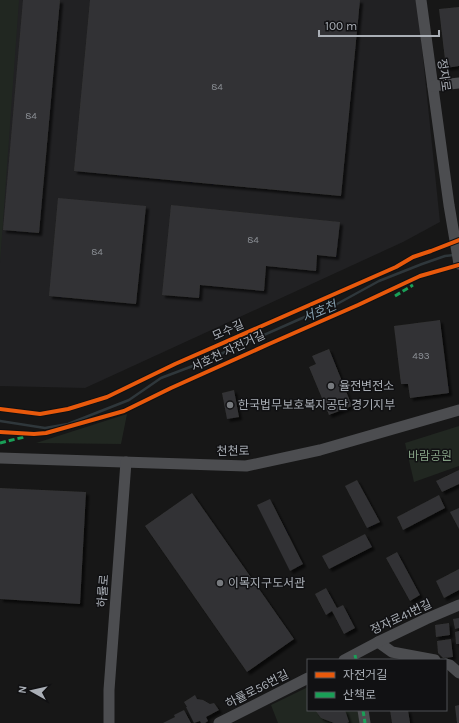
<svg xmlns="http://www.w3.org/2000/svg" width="459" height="723" font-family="Karla,'Noto Sans KR',sans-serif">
<defs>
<filter id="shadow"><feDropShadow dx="3" dy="3" stdDeviation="1" flood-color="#0009"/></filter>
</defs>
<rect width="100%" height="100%" fill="#171717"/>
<!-- built -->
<path fill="#212123" d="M0,0H417L440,222L403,242L85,388L0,386Z"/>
<!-- green -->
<g fill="#212721">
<path d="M0,0H19L0,263Z"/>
<path d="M127,414L121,444L36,443Z"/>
<path d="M459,426V466L414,482L405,443Z"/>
<path d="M308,687V710H358L360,723H278L271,705Z"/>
</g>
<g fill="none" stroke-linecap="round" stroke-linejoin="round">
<!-- stream -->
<path stroke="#2f373b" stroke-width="2.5" d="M0,421L45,428L68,424L129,400L161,378L198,364L300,319L337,304L379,281L422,264L445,256L454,255"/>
</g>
<!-- building -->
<g fill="#333334" filter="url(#shadow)">
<path d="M23,0H60L39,233L3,230Z"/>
<path d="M90,0H360L341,196L74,171Z"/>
<path d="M459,7V66L446,68L439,9Z"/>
<path d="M58,198L146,206L136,304L49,296Z"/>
<path d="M171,205L340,222L336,257L317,255L316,271L266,266L264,291L200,285L199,298L162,295Z"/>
<path d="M440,320L449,393L410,398L408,384H401L394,326Z"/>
<path d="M329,349L352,406L329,415L309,367L316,364L312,356Z"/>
<path d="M234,390L239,417L227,419L222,393Z"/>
<path d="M459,470V484L442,492L436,481Z"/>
<path d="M357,480L380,522L367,528L345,486Z"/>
<path d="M0,488L86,492L80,604L0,599Z"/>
<path d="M192,493L294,639L247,672L145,526Z"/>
<path d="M439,495L445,508L403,530L397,517Z"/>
<path d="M270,499L303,564L290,571L257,505Z"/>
<path d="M459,508V529L450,512Z"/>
<path d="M365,534L372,547L329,569L322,556Z"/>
<path d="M397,552L420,595L410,601L386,558Z"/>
<path d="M459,569V590L444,598L436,581Z"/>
<path d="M326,588L337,608L343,605L355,628L344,634L332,611L326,615L315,594Z"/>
<path d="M459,618V628L455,629L453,619Z"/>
<path d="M449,623L450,635L436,637L435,625Z"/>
<path d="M459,631V644H456L455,632Z"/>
<path d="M451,639L453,657L443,658L438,653L437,641Z"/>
<path d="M195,695L197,699L203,700L210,704L214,703L219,710L206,717L208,721L205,723H201L200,721L194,723L186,707H187L184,702Z"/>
<path d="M459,705V723H457L455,706Z"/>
<path d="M184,710L191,723H163L175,717L174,715Z"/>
<path d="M315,710H345L349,722L347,723H334L321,718Z"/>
<path d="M390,710H408L410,723H392Z"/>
</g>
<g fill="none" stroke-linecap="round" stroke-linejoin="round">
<!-- minor -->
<g stroke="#4c4d50" stroke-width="11">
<path d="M421,0L449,205L459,264"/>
<path d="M433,86L459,83"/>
<path d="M0,458L246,466L320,450L459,410"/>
<path d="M378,642L392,652L435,660"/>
<path d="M344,660L378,642L426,619L459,605"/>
<path d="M446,664L450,665L459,673"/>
<path d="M363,710L365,723"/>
<path d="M109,723V690L126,462"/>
<path d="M219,723L308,678"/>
</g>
<!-- quiet -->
<g stroke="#1a9f57" stroke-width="3" stroke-dasharray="6 3" stroke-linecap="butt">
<path d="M395,296L413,285"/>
<path d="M0,443L24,437"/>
<path d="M355,655L356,660"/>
<path d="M363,710L365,723"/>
</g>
<defs>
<g id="cycleway">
<path d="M0,409L40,414L68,409L107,397L175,364L396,267L413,257L431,251L459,240"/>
<path d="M0,432L34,434L46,433L124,411L171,388L269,344L358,305L420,276L459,265"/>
</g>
</defs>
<!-- cycleway casing -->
<use href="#cycleway" stroke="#111113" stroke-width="6"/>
<!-- cycleway -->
<use href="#cycleway" stroke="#e8590c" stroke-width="4"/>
</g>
<!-- markers -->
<g fill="#777a7e" stroke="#111113" stroke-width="1.5">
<circle cx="331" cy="386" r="4"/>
<circle cx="230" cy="405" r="4"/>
<circle cx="220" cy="583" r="4"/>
</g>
<g text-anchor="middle" stroke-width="3" stroke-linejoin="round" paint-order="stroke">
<!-- number labels -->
<g font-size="10" fill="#8c9096">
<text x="217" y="90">84</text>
<text x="31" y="119">84</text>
<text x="253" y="243">84</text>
<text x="97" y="255">84</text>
<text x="421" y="359">493</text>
</g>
<!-- street labels -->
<g font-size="12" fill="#aaafb6" stroke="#111113">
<text transform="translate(444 75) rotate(82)" y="4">정자로</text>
<text transform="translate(228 330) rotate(-24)" y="4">모수길</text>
<text transform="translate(228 351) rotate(-25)" y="4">서호천 자전거길</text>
<text transform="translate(233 451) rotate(-1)" y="4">천천로</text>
<text transform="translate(103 591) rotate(-86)" y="4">하률로</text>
<text transform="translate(401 617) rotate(-25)" y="4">정자로41번길</text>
<text transform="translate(257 689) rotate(-27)" y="4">하률로56번길</text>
</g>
<!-- poi labels -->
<g font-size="12" fill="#aaafb6" stroke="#111113" text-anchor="start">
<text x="339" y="390">율전변전소</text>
<text x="238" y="409">한국법무보호복지공단 경기지부</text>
<text x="228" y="587">이목지구도서관</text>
</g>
<!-- park labels -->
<g font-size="12" fill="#839f83" stroke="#111113">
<text x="430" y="460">바람공원</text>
</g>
<!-- water labels -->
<g font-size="13" font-style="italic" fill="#859ead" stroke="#111113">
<text transform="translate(319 311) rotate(-23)" y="5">서호천</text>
</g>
</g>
<!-- legend -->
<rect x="307" y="659" width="140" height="52" fill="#111113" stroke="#4e5054"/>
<rect x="315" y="672" width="20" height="6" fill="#e8590c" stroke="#4e5054"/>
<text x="343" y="679" font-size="12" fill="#aaafb6">자전거길</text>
<rect x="315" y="692" width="20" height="6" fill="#1a9f57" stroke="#4e5054"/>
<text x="343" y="699" font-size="12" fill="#aaafb6">산책로</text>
<!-- north arrow -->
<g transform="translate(32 691) rotate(278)" stroke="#111113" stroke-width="3" paint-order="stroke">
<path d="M0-3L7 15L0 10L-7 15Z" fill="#aaafb6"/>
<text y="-6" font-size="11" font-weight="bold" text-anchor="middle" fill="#aaafb6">N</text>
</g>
<!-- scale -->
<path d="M319 30v6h120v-6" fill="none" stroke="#aaafb6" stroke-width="2"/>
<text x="325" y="30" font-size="12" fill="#aaafb6" stroke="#111113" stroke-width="3" paint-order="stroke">100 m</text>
</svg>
